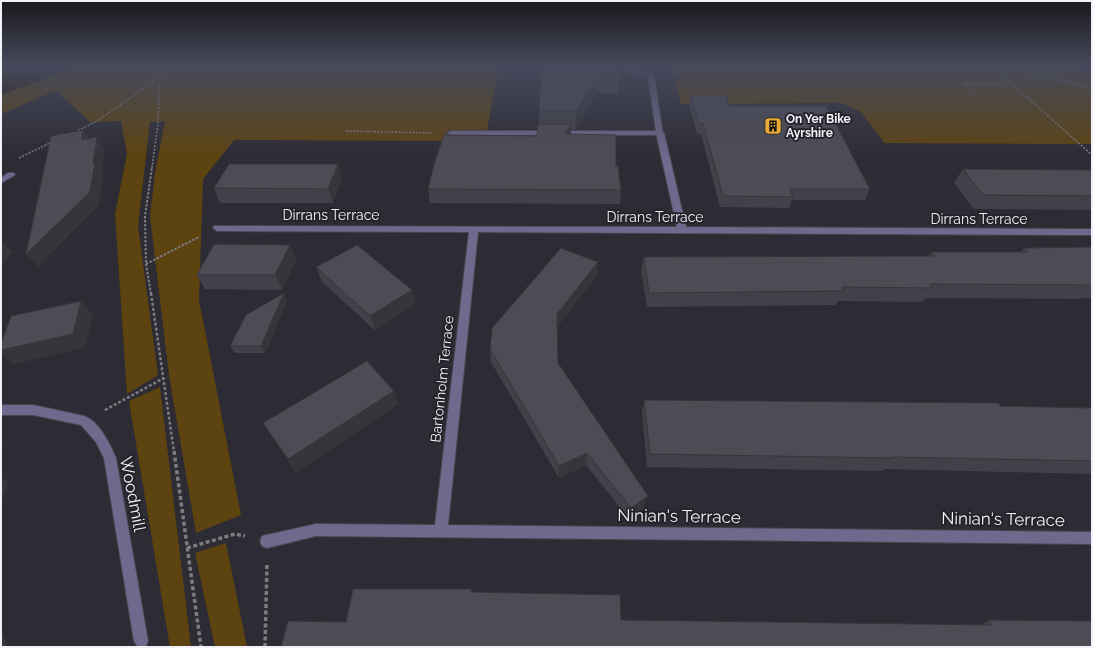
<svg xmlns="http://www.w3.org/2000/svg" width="1093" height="648" font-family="Raleway,sans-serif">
<rect width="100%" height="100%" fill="#2d2b34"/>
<!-- green -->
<g fill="#5d4310">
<path d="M78,66H499L487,130H448L445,141L234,140L203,179L199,300L241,515L196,533L169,375L150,216L155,173L165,121L150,122L138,226L158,375L127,394L115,214L127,154L121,121L90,122L56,90L1,114V95Z"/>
<path d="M672,66H1063L1092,74V144L885,143L861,112L841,103L681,104Z"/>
<path d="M160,387L191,647H170L129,401Z"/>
<path d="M226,543L247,647H215L195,553Z"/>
</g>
<!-- water -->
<path fill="#241500" d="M23,66H78L1,95V74Z"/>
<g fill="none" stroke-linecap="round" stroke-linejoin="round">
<defs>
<path id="service" d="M628,68L654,75L663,135H451L447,133L451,131H656L648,76L626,71V69Z"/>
<g id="minor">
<path d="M657,131L664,133L686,227L1092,229V235L478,232L448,525L1092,532V544L316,536L267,548L262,546L260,541L262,536L316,524L435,525L469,232L217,231L213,228L214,226L677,227L656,133Z"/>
<path d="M8,173H14L15,175L1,183V178Z"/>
<path d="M1,405H33L84,416C99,421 110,444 116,458L148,641L146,646L138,647L134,641L104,458L96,442L81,425L33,415H1Z"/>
</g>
</defs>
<!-- service casing -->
<use href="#service" stroke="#49474f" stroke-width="2"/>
<!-- minor casing -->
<use href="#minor" stroke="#49474f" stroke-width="2"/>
<!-- path-far3 -->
<g stroke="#7d7c83" stroke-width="1.5" stroke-dasharray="2 1.5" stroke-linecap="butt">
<path d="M992,66L1092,155"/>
<path d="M1007,66L1092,89"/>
<path d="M672,74H677L687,66"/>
<path d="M973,94L963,84L1011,83"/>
<path d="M346,131L431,133"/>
<path d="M75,132L97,121L160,77"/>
<path d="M19,158L52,142"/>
<path d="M152,168L158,123L160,77L165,66"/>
</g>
<!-- path-far2 -->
<g stroke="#7d7c83" stroke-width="2" stroke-dasharray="2.5 1.5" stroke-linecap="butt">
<path d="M146,264L199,237"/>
<path d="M151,294L146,264L145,216L152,167"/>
</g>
<!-- path-far1 -->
<g stroke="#7d7c83" stroke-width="2.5" stroke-dasharray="3 2" stroke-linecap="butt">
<path d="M151,293L174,452"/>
<path d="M105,410L164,378"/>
</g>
<!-- path -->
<g stroke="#7d7c83" stroke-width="3.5" stroke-dasharray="4 2.5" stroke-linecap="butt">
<path d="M174,451L201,647"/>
<path d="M187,548L235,534L245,536"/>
<path d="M265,647L267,564"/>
</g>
<!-- service -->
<use href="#service" fill="#6f698d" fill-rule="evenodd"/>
<!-- minor -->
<use href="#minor" fill="#6f698d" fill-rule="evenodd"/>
</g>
<!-- wall -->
<g fill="#424149">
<path d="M542,66L619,75L618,93H597L575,130H571V134L616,166L621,190L620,204L430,203L428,189L537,136L539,124V111Z"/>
<path d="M691,96L729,106L870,189L865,200H792L789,208L720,207L701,134H697L689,106Z"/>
<path d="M338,164L342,178L333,203H220L214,188Z"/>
<path d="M963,169L1092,170V210L974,209L954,183Z"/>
<path d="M290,245L296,260L282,290L205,289L197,275Z"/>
<path d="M1092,247V298H1080L1079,299L926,298L923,302L838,301L836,305L647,307L641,271L644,257L928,256L931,252H1021L1024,248Z"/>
<path d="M316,267L412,290L415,304L375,330L322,282Z"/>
<path d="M597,275L557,327L558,363L644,508L629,519L586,465L559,478L491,362L490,349Z"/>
<path d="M287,301L265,353H235L230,346Z"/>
<path d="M644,400L1000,406L1092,408V474L884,469L882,471L647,467L642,413Z"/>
<path d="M398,404L296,472L263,423Z"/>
<path d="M472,592L621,620L980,625L989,620L1092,647L346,622Z"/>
</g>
<!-- shaded-wall -->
<g fill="#36353c">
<path d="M598,75L597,93L575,130L576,111Z"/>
<path d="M571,124V136L565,134Z"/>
<path d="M83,130L91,143L82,140Z"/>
<path d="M97,137L105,150L102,174L103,176L99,205L38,267L26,254L93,163Z"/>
<path d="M338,164L342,178L333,203L328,189Z"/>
<path d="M2,241L13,253L1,264V242Z"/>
<path d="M290,245L296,260L282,290L275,275Z"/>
<path d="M598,262L597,275L557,327V314Z"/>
<path d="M412,290L415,304L375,330L370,316Z"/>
<path d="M284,293L287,301L265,353L261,346Z"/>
<path d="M81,301L93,316L85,348L13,364L1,353V350Z"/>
<path d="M394,391L398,404L296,472L288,459Z"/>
<path d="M1,441L4,444L1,448Z"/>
<path d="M587,453L586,465L559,478V466Z"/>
<path d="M1,477L9,482L1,502Z"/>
<path d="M648,496L644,508L629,519L631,508Z"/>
<path d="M1,631L8,647H1Z"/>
</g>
<!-- building -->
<g fill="#4d4c55" stroke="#36353c">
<path d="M542,66H618L619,75H598L576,111H539Z"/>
<path d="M691,96H726L729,106H826L870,189H790L793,197L723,196L703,123H699Z"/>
<path d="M538,124H571L565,134L616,135V166H618L621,190L428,189L434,164L444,135L537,136Z"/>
<path d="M83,130L82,140L97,137L93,163H95L90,192L26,254L51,136Z"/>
<path d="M229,164H338L328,189L214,188Z"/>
<path d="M963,169L1092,170V196L983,195Z"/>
<path d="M214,244L290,245L275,275H197Z"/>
<path d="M357,245L412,290L370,316L316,267Z"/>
<path d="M1092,247V284H1091L1092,285L930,284L932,288L842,287L844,291L649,293L644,257L934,256L931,252H1028L1024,248Z"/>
<path d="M561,248L598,262L557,314L558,363L648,496L631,508L587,453L559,466L490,349L492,328Z"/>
<path d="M284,293L261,346H230L246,315Z"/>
<path d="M81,301L73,334L1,350V344L11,316Z"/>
<path d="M367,361L394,391L288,459L263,423Z"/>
<path d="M644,400L999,403L1000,406L1092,408V461L892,457L893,458L650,454Z"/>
<path d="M353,589H471V592L620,595L621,620L991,625L989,620L1092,621V647H281L288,621L346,622Z"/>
</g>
<!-- sky -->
<linearGradient id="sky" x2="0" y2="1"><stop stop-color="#19181d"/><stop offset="0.42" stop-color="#464a5c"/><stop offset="1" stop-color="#464a5c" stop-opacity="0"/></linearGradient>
<rect width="1093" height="157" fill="url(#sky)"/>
<!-- icons -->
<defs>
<symbol id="building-square" viewBox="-11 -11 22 22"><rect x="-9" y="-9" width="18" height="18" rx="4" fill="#e8ab37" stroke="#23222a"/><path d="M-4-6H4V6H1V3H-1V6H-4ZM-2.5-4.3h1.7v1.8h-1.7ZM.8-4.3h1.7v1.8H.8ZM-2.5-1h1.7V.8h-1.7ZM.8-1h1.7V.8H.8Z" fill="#111"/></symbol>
</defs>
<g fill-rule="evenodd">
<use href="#building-square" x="763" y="116" width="20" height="20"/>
</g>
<g text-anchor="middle" stroke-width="3.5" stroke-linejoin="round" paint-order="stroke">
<!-- far-poi labels -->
<g font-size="12" font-weight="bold" fill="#f2f1f7" stroke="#23222a" text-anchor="start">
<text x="786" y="123">On Yer Bike<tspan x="786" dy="14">Ayrshire</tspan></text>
</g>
<!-- street labels -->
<g font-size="14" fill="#f2f1f7" stroke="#23222a">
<text x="331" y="220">Dirrans Terrace</text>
<text x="655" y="222">Dirrans Terrace</text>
<text x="979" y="224">Dirrans Terrace</text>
<text transform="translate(442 379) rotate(-84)" y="5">Bartonholm Terrace</text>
</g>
<!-- near-street labels -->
<g font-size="17" fill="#f2f1f7" stroke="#23222a">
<text transform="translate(133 494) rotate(79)" y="6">Woodmill</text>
<text transform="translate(679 516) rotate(1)" y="6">Ninian's Terrace</text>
<text transform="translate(1003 519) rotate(1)" y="6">Ninian's Terrace</text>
</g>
</g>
<!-- border -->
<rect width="1093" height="648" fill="none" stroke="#f2f1f7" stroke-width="4"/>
</svg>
